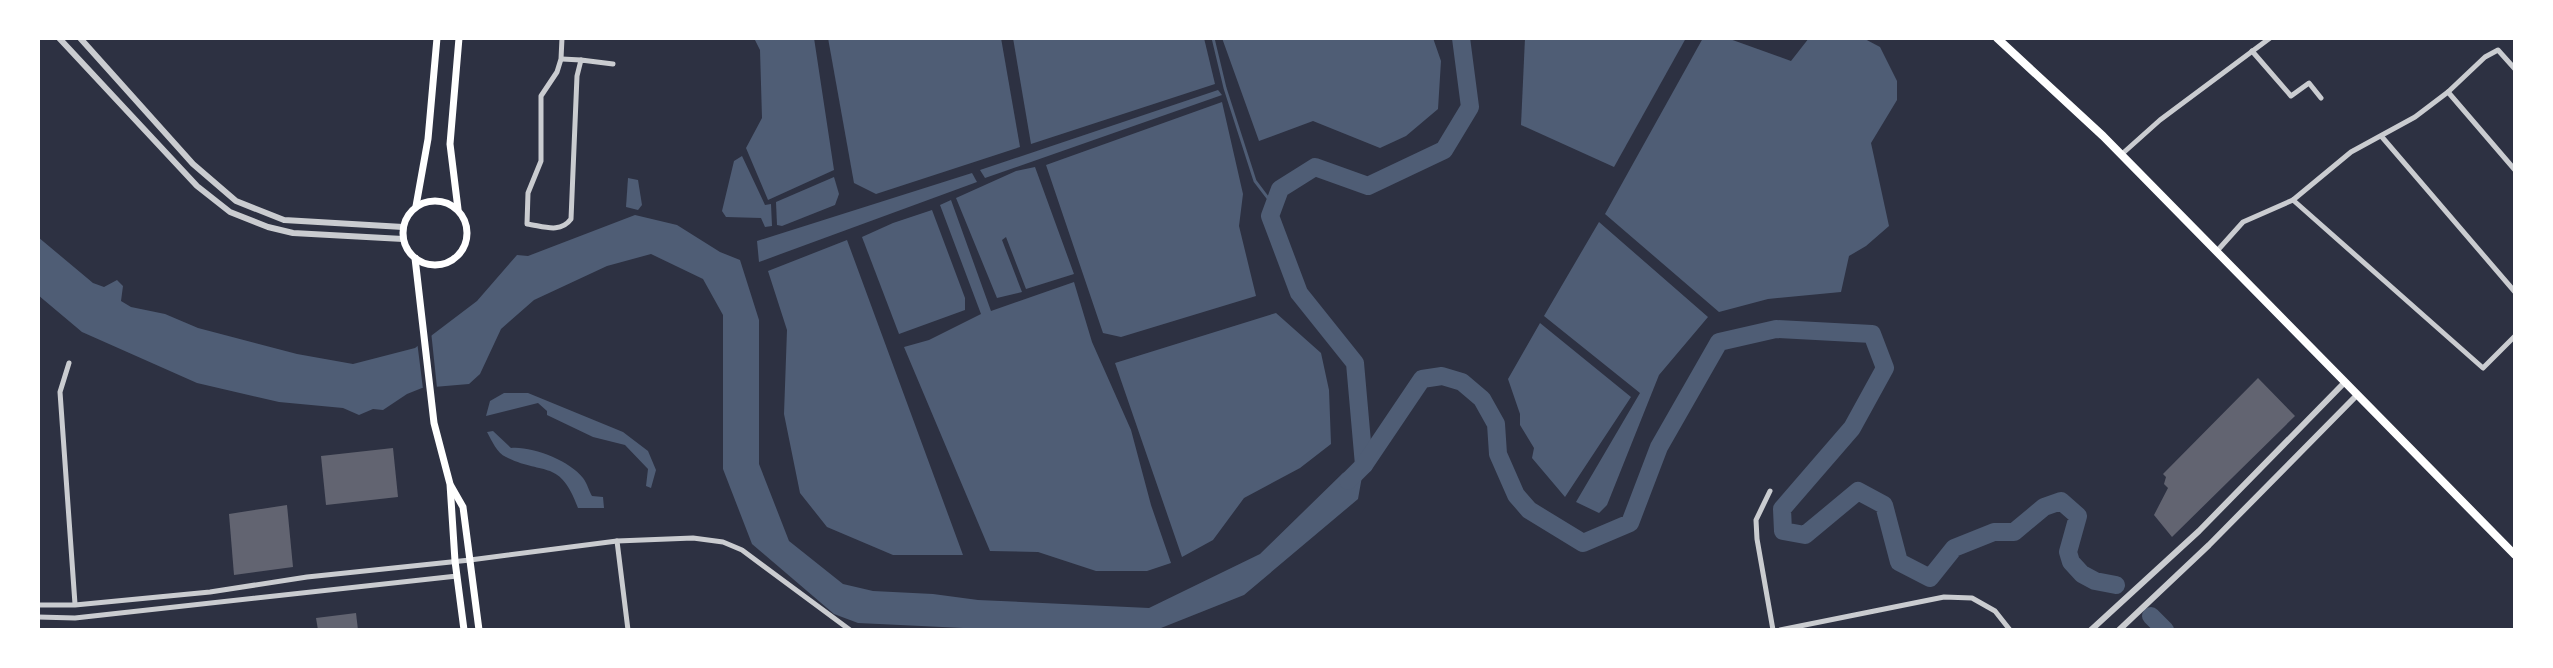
<svg xmlns="http://www.w3.org/2000/svg" width="2553" height="668" font-family="Barlow,sans-serif">
<rect width="100%" height="100%" fill="#2d3142"/>
<!-- water -->
<g fill="#4f5d75">
<path d="M754,38H814L834,170L768,200L746,148L762,118L760,50Z"/>
<path d="M828,38H1001L1020,147L876,194L854,183Z"/>
<path d="M1013,38H1204L1215,84L1031,144Z"/>
<path d="M1222,38H1433L1441,61L1438,109L1406,136L1380,148L1313,121L1259,141Z"/>
<path d="M1525,38H1686L1614,167L1521,125Z"/>
<path d="M1703,38H1727L1791,61L1809,38H1863L1880,47L1897,81V100L1871,143L1889,226L1866,246L1849,256L1841,292L1768,299L1719,312L1605,214Z"/>
<path d="M1218,90L1222,95L985,178L980,170Z"/>
<path d="M1222,102L1243,194L1239,226L1256,296L1121,337L1103,333L1046,165Z"/>
<path d="M742,156L765,205L771,204L772,226L765,227L761,218L726,217L722,211L734,161Z"/>
<path d="M1035,167L1074,274L1026,289L1006,237L1002,240L1022,292L997,298L956,198L1016,171Z"/>
<path d="M972,173L977,182L759,262L757,241Z"/>
<path d="M834,177L839,194L835,205L782,226L777,225L776,202Z"/>
<path d="M628,178L638,180L642,205L638,210L626,207Z"/>
<path d="M951,200L991,311L1074,282L1092,342L1131,430L1151,505L1171,563L1147,571H1096L1038,552L990,551L904,347L929,340L981,314L940,205Z"/>
<path d="M932,210L965,298V310L899,334L862,237L893,223Z"/>
<path d="M635,215L677,225L720,252L740,260L759,320V464L789,541L843,584L873,591L933,594L978,600L1149,608L1260,554L1343,473L1364,465L1358,499L1244,595L1156,630H1005L858,623L834,614L752,544L723,469V315L703,279L651,254L607,266L534,300L501,329L480,374L469,384L422,388L407,394L383,410L373,409L359,415L343,408L279,402L197,383L82,332L38,295V237L93,283L104,287L117,280L123,286L121,301L131,307L165,314L198,328L297,354L353,364L415,348L477,301L517,255L528,256Z"/>
<path d="M1599,222L1708,317L1659,375L1607,505L1599,513L1576,502L1640,393L1544,316Z"/>
<path d="M847,240L963,555H893L827,527L800,493L784,414L787,330L768,271Z"/>
<path d="M1276,313L1321,353L1329,390L1331,444L1300,468L1244,498L1213,540L1182,557L1115,363Z"/>
<path d="M1540,323L1631,397L1565,497L1532,458L1534,448L1520,425V414L1508,379Z"/>
<path d="M504,393H528L623,432L648,451L656,470L651,488L646,486L648,469L625,445L593,437L547,415V411L538,403L486,416L490,401Z"/>
<path d="M493,431L511,448C532,446 570,461 583,478C587,483 589,491 592,496L603,497L604,508H578C560,458 544,476 506,457C497,453 492,441 487,432Z"/>
</g>
<!-- pier -->
<path fill="#2d3142" d="M431,331L437,388L423,389L417,341Z"/>
<g fill="none" stroke-linecap="round" stroke-linejoin="round">
<!-- stream -->
<path stroke="#4f5d75" stroke-width="3" d="M1213,38L1225,88L1255,181L1274,206"/>
<!-- river -->
<g stroke="#4f5d75" stroke-width="18">
<path d="M1364,465L1355,363L1299,293L1270,216L1280,189L1315,167L1368,186L1444,150L1470,107L1461,38"/>
<path d="M1348,481L1364,465L1422,379L1442,376L1462,382L1482,399L1496,424L1498,454L1516,495L1529,510L1583,543L1630,523L1659,447L1719,342L1776,329L1872,334L1885,368L1852,428L1782,509L1783,531L1805,535L1858,491L1884,505L1899,562L1930,578L1954,548L1994,532H2014L2044,507L2061,501L2078,516L2068,552L2071,562L2082,574L2095,581L2116,585"/>
<path d="M2151,616L2165,630"/>
</g>
</g>
<!-- building -->
<g fill="#626471">
<path d="M2258,378L2295,416L2172,537L2154,515L2168,488L2164,484L2166,477L2163,474Z"/>
<path d="M393,448L398,497L326,505L321,456Z"/>
<path d="M287,505L293,567L234,575L229,514Z"/>
<path d="M356,613L358,630H318L316,618Z"/>
</g>
<g fill="none" stroke-linecap="round" stroke-linejoin="round">
<!-- minor -->
<g stroke="#caccd0" stroke-width="5">
<path d="M562,38L561,59L557,72L541,96V161L528,193L527,224C543,226 560,234 571,219L577,76L581,60L613,64"/>
<path d="M2252,51L2291,96L2309,83L2321,98"/>
<path d="M562,59L581,60"/>
<path d="M2448,92L2515,170"/>
<path d="M2382,137L2515,292"/>
<path d="M2122,154L2160,120L2270,38"/>
<path d="M2293,200L2483,368L2515,336"/>
<path d="M2217,251L2243,222L2293,200L2351,152L2415,117L2448,92L2485,57L2498,50L2515,69"/>
<path d="M69,363L60,392L75,604"/>
<path d="M1770,491L1756,520L1757,539L1773,630"/>
<path d="M617,541L628,630"/>
<path d="M38,605H75L210,592L307,577L470,560L617,541L693,538L723,542L742,550L850,630"/>
<path d="M38,617L75,618L457,576"/>
<path d="M1780,630L1944,597L1972,598L1995,611L2010,630"/>
</g>
<!-- tertiary -->
<g stroke="#caccd0" stroke-width="6">
<path d="M59,38L197,186L230,212L268,227L293,233L403,239"/>
<path d="M80,38L193,164L236,201L284,220L403,227"/>
<path d="M2091,630L2199,531L2344,383"/>
<path d="M2119,630L2209,545L2356,396"/>
</g>
<!-- secondary -->
<g stroke="#fff" stroke-width="7">
<circle cx="435" cy="233" r="32"/>
<path d="M416,206L428,139L437,38"/>
<path d="M458,209L450,144L459,38"/>
<path d="M415,258L434,423L450,484L455,561L464,630"/>
<path d="M451,486L463,507L479,630"/>
</g>
<!-- trunk -->
<path stroke="#fff" stroke-width="8" d="M1997,38L2103,136L2515,555"/>
</g>
<!-- border -->
<rect width="2553" height="668" fill="none" stroke="#ffffff" stroke-width="80"/>
</svg>
